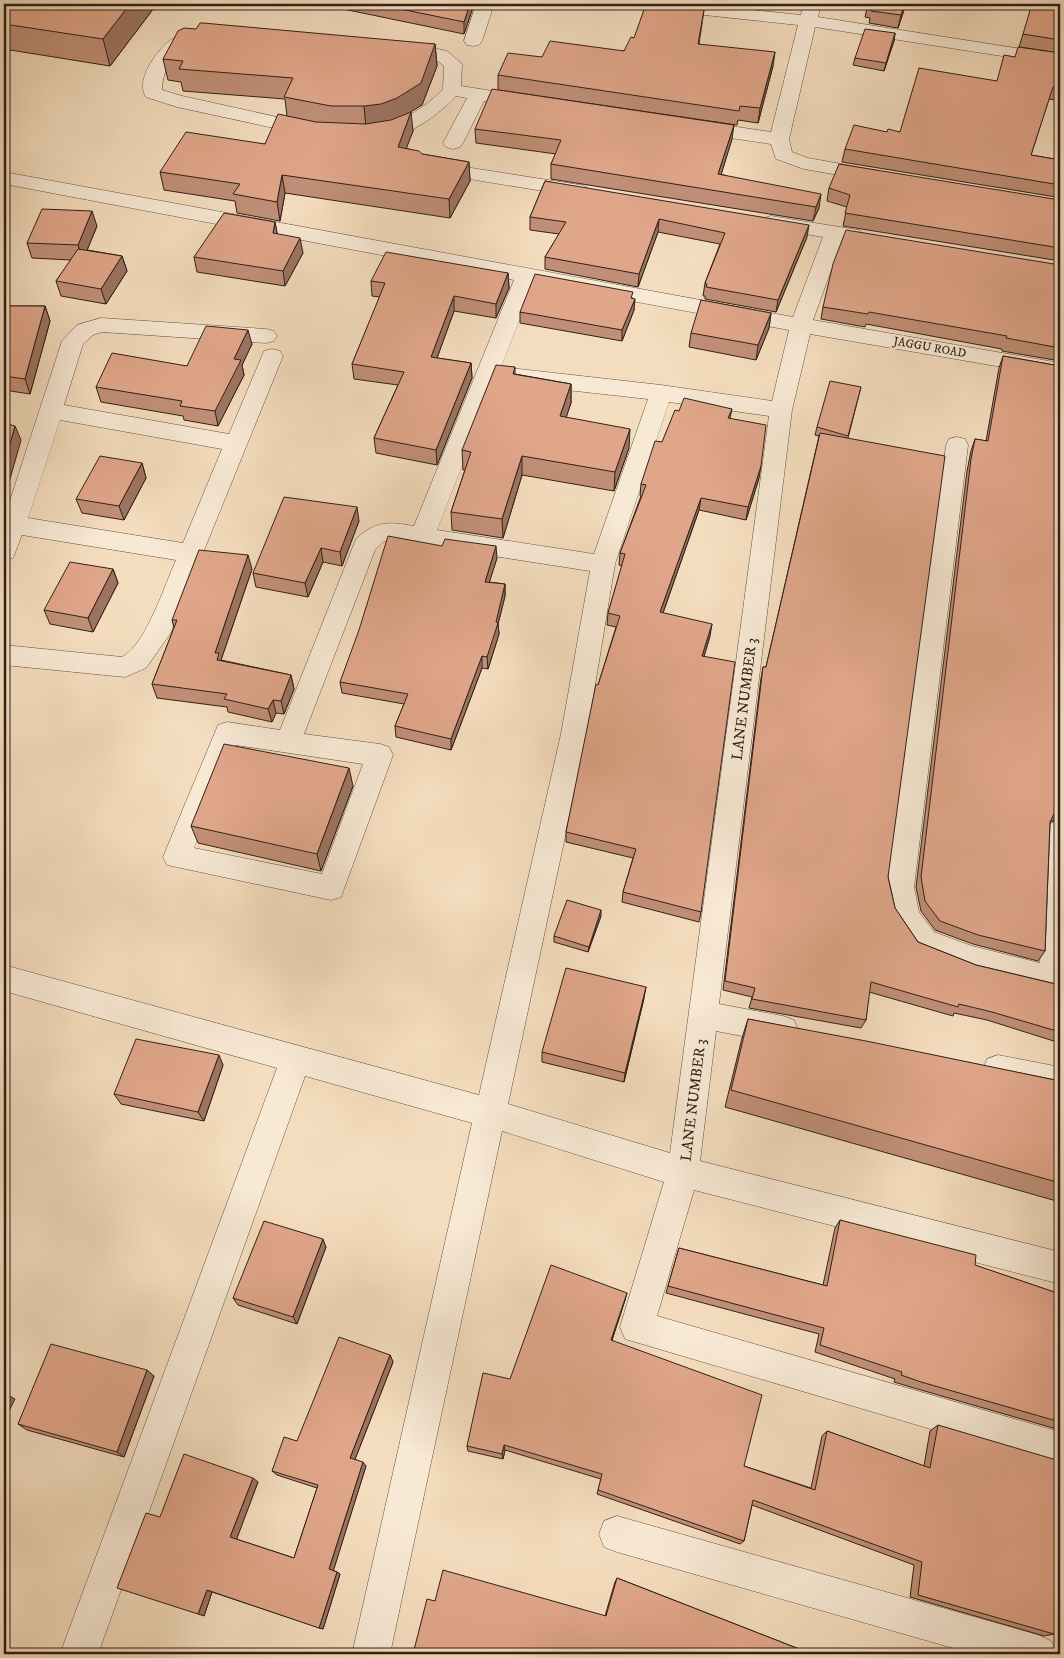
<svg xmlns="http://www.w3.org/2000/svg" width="1064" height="1658" font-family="'IM FELL DW Pica',serif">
<rect width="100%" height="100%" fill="#f4ddbe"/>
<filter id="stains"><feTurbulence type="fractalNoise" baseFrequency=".004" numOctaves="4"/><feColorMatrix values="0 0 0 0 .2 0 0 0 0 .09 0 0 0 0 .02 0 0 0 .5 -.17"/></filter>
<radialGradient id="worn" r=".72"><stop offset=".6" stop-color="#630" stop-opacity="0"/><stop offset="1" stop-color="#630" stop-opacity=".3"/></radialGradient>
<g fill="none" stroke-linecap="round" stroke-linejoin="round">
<defs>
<g id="minor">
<path d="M476,4H494L482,41L479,45L473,46L467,45L464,41Z"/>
<path d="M639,4H695L801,15L803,4H821L818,17L1060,55V65L815,27L789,139L792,152L808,158L880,171L883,175L880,179L873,181L804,169L776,159L771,144L697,133L690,131L687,127L690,123L697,121L771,132L798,25L648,9L642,8Z"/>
<path d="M192,33L198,34L201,38C197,44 190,44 184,48C170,57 162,74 162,90L182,96L318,126L321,130L318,134L311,136L177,107L146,97C135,80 156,52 169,41C175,37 185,34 192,33Z"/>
<path d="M400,41L447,51L462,64L461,86L525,96L532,98L534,102L532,106L525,108L484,101L463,143L460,147L453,149L446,147L443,143L467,98L456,96C438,116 398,145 369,138L366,134L369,130C399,123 422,111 443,89L444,66L435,59L394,50L391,46L394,42Z"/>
<path d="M433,162L580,185L587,187L590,191L587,195L580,197L426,172L423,168L426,164Z"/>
<path d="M4,172L793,317L823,237L771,228L764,226L761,222L764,218L771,216L852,229L859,230L862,235L859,240L852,241L842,240L813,320L1060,363V377L810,334L792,410L719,1004L783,1016L794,1020L798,1030L794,1040L783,1044L716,1031L700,1161L1060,1252V1284L694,1190L657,1316L1060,1432V1467L625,1339L620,1327L664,1182L502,1131L390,1654H352L472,1123L305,1076L98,1654H60L277,1068L4,991V965L479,1095L561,734L590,571L390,540L383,542L375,550L304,734L380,744L389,747L393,755L341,897L331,900L167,865L163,857L218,725L227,722L280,730L356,539C377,520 389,522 414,526L514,280L4,184ZM534,283L789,330L772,401L661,385L501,367ZM495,382L648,399L594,554L437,530ZM669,402L769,416L670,1153L508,1104L587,734L615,564ZM235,745L363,764L322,874L194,848Z"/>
<path d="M101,318L266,329L274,331L277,336L274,341L266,343L102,332L93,335L83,344L64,405L229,434L264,351L272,349L280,351L283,356L170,634L146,668L125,677L4,665V645L122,657C146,645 165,584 176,560L22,535L13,558L4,561V519L62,341L77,325ZM60,420L222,449L183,543L28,518Z"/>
<path d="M957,437L965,439L968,445L914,887L919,912L934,932L972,946L1040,963L1046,832L1050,824L1060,820V994L971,972L914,950L892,917L886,887L946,445L949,439Z"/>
<path d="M998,1055L1060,1067V1095L998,1083L987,1079L983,1069L987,1059Z"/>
<path d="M617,1516L1038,1635L1051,1641L1057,1654H974L617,1552L604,1547L599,1534L604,1521Z"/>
</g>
</defs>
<!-- minor casing -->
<use href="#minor" stroke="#614f43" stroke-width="1"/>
<!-- minor -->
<use href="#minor" fill="#f8e9d5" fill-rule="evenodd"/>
</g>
<!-- wall -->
<g fill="#c18f77" stroke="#30201a">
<path d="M157,4L110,66L4,49V11Z"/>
<path d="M319,4H474L464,34Z"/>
<path d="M705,4L703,17L699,44L773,66L758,123L738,120L737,125L498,90V75L542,57L624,51L634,38Z"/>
<path d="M868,4H906L898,28L869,23L870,18L865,17Z"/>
<path d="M945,4H961L960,6Z"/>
<path d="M1060,4V101L1049,99L1031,155L1060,160V186L1056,197L842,162L845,149L887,132H900L997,81L1015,57L1047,51L1019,47L1023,34Z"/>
<path d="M895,33L894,41L884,71L853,65L855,58Z"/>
<path d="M435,44L437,66L422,105L408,113L413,131L406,148L422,154L469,162L470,181L450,218L285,193L280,221L237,213L235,201L164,190L160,172L265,144L287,116L285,99L183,91L181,82L168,80L163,59Z"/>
<path d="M475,129L732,139L721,174L819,208L813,221L551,179V164L556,154L476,143Z"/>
<path d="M545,181L807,237L776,312L705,299V296H703L705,283L720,244L658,232L638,287L545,269V257L559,234L530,230V217Z"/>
<path d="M829,188L1060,200V261L843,226L847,207L827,201Z"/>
<path d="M275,222L277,234L303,253L285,286L197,272L194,257Z"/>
<path d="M97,226L87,250L122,256L127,271L106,304L61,296L56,281L71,260L32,258L27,243Z"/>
<path d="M1060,265V361L1002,351V349L866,324L865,327L821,319L823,307Z"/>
<path d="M508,273L509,288L496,318L454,311L437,358L471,363L472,378L437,465L376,453L374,438L398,385L354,379L352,364L380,297L372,296L371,281Z"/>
<path d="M633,298L634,310L622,341L520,323V312Z"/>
<path d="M4,306H45L50,321L30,394L4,390Z"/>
<path d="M771,313L769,328L756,360L689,347L691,333Z"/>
<path d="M252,344L242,365L244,375L218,426L184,420L183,416L101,402L96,387L187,366Z"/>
<path d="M1003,356L1060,366V819L1050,822L1045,951L1038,961L973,944L935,930L921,911L916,887L967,471L971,451L975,439L986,441L999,368Z"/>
<path d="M515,367V374L571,384V403L566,417L629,448L614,491L522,475L503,538L452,530L451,512L465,470H463L462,450Z"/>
<path d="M861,387L848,438L888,877L895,908L918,942L976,965L1060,985V1043L987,1020L954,1013L953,1016L869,992L866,1020L861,1028L749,1008L752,997L723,990L761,678L763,667H766L819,436L815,435L817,427Z"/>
<path d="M732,409L730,418L759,478L746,520L699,510L663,613L710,636L704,656L701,912L699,922L622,902L623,892L633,858L566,842V832L598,685L616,627L607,625L608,613L622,566L619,565L620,553L641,496H640L641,484L679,411Z"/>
<path d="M142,463L146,478L124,520L82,513L76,499Z"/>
<path d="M359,521L342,566L323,562L308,597L256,587L253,573Z"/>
<path d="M497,558L489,582L505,584V596L498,624L499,634L488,669L482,668L451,750L396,737L395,726L404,704L342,693L340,682Z"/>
<path d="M113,569L118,583L93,632L50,624L44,610Z"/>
<path d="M252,569L221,660L291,675L294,689L284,714L276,713L272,722L228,712L227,707L157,698L152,684L174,628L172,620Z"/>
<path d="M353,786L321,871L198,843L191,826Z"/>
<path d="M601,916L588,952L554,942V936Z"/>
<path d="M644,998L624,1082L542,1062V1052Z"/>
<path d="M748,1019L1060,1081V1202L725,1107L742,1038Z"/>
<path d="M223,1065L204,1121L121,1104L114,1094Z"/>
<path d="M840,1220L1060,1294V1430L914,1388L894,1382L895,1379L815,1352L819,1334L666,1293L679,1248L823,1285L835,1228Z"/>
<path d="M326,1247L297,1324L238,1305L233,1298Z"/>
<path d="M625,1300L612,1340L744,1466L811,1488L822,1436L827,1431L924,1466L930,1431L938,1425L1054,1634L1044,1636L910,1597L914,1565L752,1505L744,1541L740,1544L597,1494L601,1479L505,1450L503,1459L468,1451L467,1446L510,1379Z"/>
<path d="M390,1355L393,1362L355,1459L366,1466L333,1570L340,1574L323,1629L212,1592L204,1616L160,1517L258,1482L236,1539L294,1558L317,1488L277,1475L272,1471L297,1441Z"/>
<path d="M154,1376L124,1457L27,1430L18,1424Z"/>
<path d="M617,1578L812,1654L435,1601L605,1616L615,1582Z"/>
</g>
<!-- shaded-wall -->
<g fill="#9d7461" stroke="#30201a">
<path d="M130,4H157L110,66L103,39Z"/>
<path d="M470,4H474L464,34V22Z"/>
<path d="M905,4H906L898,28L901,15Z"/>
<path d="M895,33L894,41L884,71L886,63Z"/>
<path d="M435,44L437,66L422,105L399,119L366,128L364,106Z"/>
<path d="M775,52L773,66L758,123L760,108Z"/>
<path d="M411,112L413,131L400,165L398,147Z"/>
<path d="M734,125L732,139L717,188L718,174Z"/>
<path d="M469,162L470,181L450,218L449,199Z"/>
<path d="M282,175L285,193L280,221L277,202Z"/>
<path d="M821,194L819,208L813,221L816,207Z"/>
<path d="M92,211L97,226L83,260L78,245Z"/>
<path d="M659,219L658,232L638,287L639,274Z"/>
<path d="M275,222L278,237L273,233Z"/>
<path d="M809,225L807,237L776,312L778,300Z"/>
<path d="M300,238L303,253L285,286L283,271Z"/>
<path d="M122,256L127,271L106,304L101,289Z"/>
<path d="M508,273L509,288L496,318V304Z"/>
<path d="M454,296V311L432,372L431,357Z"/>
<path d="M635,299L634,310L622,341V330Z"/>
<path d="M45,306L50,321L30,394L25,379Z"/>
<path d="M771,313L769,328L756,360L758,345Z"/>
<path d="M248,330L252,344L242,365L244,375L218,426L215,411L234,359Z"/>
<path d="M471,363L472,378L437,465L436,450Z"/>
<path d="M571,384V403L560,436V416Z"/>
<path d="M15,426L21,440L10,479L4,494V466Z"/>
<path d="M630,429L629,448L614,491L615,472Z"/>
<path d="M522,456V475L503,538L502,519Z"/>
<path d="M142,463L146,478L124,520L119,506Z"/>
<path d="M761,466L759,478L746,520L748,507Z"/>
<path d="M701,498L699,510L659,624L660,612Z"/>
<path d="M357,507L359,521L342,566L340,552Z"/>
<path d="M496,546L497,558L486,593L485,582Z"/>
<path d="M321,548L323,562L308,597L305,583Z"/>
<path d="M248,555L252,569L221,660L223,667L221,673L215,653Z"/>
<path d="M113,569L118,583L93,632L88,618Z"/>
<path d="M505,584V596L498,624L499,634L488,669L487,657Z"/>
<path d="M712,624L710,636L701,667L702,656Z"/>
<path d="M482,656V668L451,750V739Z"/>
<path d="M291,675L294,689L284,714L281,701Z"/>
<path d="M273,700L276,713L272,722L268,709Z"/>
<path d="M349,768L353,786L321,871L317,854Z"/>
<path d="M1060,810V819L1049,822L1055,812Z"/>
<path d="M601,910V916L588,952L589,947Z"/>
<path d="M646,987L644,998L624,1082L625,1073Z"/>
<path d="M219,1055L223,1065L204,1121L198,1112Z"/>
<path d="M323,1239L326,1247L297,1324L293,1317Z"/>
<path d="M627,1293L625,1300L610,1346L611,1340Z"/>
<path d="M390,1355L393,1362L354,1462L350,1458Z"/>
<path d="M147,1370L154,1376L124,1457L117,1452Z"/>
<path d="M6,1394L15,1399L4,1421V1398Z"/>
<path d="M504,1445L505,1450L503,1459L502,1454Z"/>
<path d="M363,1462L366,1466L333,1572L329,1569Z"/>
<path d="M253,1478L258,1482L236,1541L230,1537Z"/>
<path d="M337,1572L340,1574L323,1629L319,1628Z"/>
<path d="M207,1590L212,1592L204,1616L198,1614Z"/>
</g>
<!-- building -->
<g fill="#e0a68a" stroke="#30201a">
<path d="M10,4H130L103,39L4,24V11Z"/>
<path d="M376,4H470L464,22Z"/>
<path d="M646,4H705L698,44L775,52L760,108L740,106L739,111L498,75L508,53L542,57L550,41L624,51L631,37L634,38Z"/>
<path d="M868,4H905L901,15L871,11L873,5Z"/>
<path d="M1032,4H1060V40L1023,34Z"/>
<path d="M200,23H203L435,44L421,83L397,98L381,104L364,106H331L284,97L293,78L179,69L183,61L163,59L178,31L184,28L196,29Z"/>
<path d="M865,29L895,33L886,63L855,58Z"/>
<path d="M1018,47L1060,53V88L1053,87L1031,155L1060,160V185L845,149L854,125L887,132L888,129L900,132L919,68L997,81L1004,55L1015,57Z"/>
<path d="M492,89L734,125L718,174L821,194L816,207L551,164L561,140L475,129Z"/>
<path d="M411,112L398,147L419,151L422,154L469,162L449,199L282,175L277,202L233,194L240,184L160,172L186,132L265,144L278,114L316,122L366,124L391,120Z"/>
<path d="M839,164L1060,200V248L845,213L850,195L829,188Z"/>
<path d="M545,181L809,225L778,300L706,287L707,284L705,283L725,233L659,219L639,274L545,257L566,222L530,217Z"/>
<path d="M42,209L92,211L78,245L27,243Z"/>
<path d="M224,213L275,222L273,233L300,238L283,271L194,257Z"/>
<path d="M846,230L1060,265V348L1006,338L1007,336L869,312L868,314L823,307L833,264Z"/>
<path d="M78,249L122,256L101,289L56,281Z"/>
<path d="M386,252L508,273L496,304L454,296L431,357L471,363L436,450L374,438L404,372L352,364L385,283L371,281Z"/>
<path d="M535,274L633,292L631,298L635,299L622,330L520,312Z"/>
<path d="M701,300L771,313L758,345L691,333Z"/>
<path d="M4,306H45L25,379L4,376Z"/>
<path d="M206,326L248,330L234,359L241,360L215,411L180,406L182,401L96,387L112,353L187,366Z"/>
<path d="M1003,356L1060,366V810L1055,812L1050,822L1045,951L978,935L940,921L925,901L921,877L971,459L975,439L988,441Z"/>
<path d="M496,365L515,367L513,374L571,384L560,416L630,429L615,472L522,456L502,519L451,512L471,452L462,450Z"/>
<path d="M830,381L861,387L848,436L817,427Z"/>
<path d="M684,398L732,409L728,418L766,425L761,466L748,507L701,498L660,612L712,624L702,656L735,662L701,912L623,892L636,849L566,832L596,684L598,685L620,616L608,613L625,554L620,553L646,485L641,484L655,441L662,442L675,410L679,411Z"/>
<path d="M4,423L15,426L4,466Z"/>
<path d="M820,433L945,456L888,877L895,908L918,942L976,965L1060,985V1032L992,1012L959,1004L958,1007L871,982L866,1020L752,999L755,988L725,981L763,667H766Z"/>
<path d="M100,456L142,463L119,506L76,499Z"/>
<path d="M284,497L357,507L340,552L321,548L305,583L253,573Z"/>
<path d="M388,536L442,546L445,539L496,546L485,582L505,584L496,622L498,623L487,657L482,656L451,739L395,726L408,694L340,682L359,630Z"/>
<path d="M199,550L248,555L215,653H219L217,660L291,675L281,701L273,700L268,709L224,699L227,694L152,684L177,620H172Z"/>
<path d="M70,562L113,569L88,618L44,610Z"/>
<path d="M224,744L349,768L317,854L191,826Z"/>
<path d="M567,900L601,910L589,947L554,936Z"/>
<path d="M566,968L646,987L625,1073L542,1052Z"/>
<path d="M748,1019L866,1041L1060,1081V1183L731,1090Z"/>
<path d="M136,1039L219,1055L198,1112L114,1094Z"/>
<path d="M840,1220L976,1255L975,1265L1060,1294V1422L921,1382L901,1375L902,1372L820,1345L824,1328L668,1286L679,1248L827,1286Z"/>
<path d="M264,1221L323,1239L293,1317L233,1298Z"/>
<path d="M551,1265L627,1293L611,1340L762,1395L744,1466L815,1490L827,1431L930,1468L938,1425L1060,1461V1568L1054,1634L918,1595L922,1562L753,1500L744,1541L598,1490L602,1474L504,1445L502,1454L467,1446L483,1373L510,1379Z"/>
<path d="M339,1337L390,1355L350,1458L363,1462L329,1569L337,1572L319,1628L207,1590L198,1614L117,1588L146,1513L160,1517L184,1454L253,1478L230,1537L294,1558L318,1485L272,1471L284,1437L297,1441Z"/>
<path d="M51,1344L147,1370L117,1452L18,1424Z"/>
<path d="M443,1570L606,1616L617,1578L812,1654H413L427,1599L435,1601Z"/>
</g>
<g text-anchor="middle" stroke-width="4" stroke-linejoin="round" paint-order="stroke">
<!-- far-street labels -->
<g font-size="12" fill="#30201a" stroke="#f8e9d5">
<text transform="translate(930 347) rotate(10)" y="4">JAGGU ROAD</text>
</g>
<!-- street labels -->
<g font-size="15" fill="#30201a" stroke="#f8e9d5">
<text transform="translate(744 699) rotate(-83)" y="5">LANE NUMBER 3</text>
<text transform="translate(693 1100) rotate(-83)" y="5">LANE NUMBER 3</text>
</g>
</g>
<!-- margin -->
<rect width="1064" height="1658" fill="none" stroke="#f4ddbe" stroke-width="20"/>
<rect x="5" y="5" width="1054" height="1648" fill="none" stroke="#30201a" stroke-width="2.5"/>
<rect x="10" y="10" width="1044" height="1638" fill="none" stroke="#30201a"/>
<rect width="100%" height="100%" filter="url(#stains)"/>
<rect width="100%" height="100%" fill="url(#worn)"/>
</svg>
